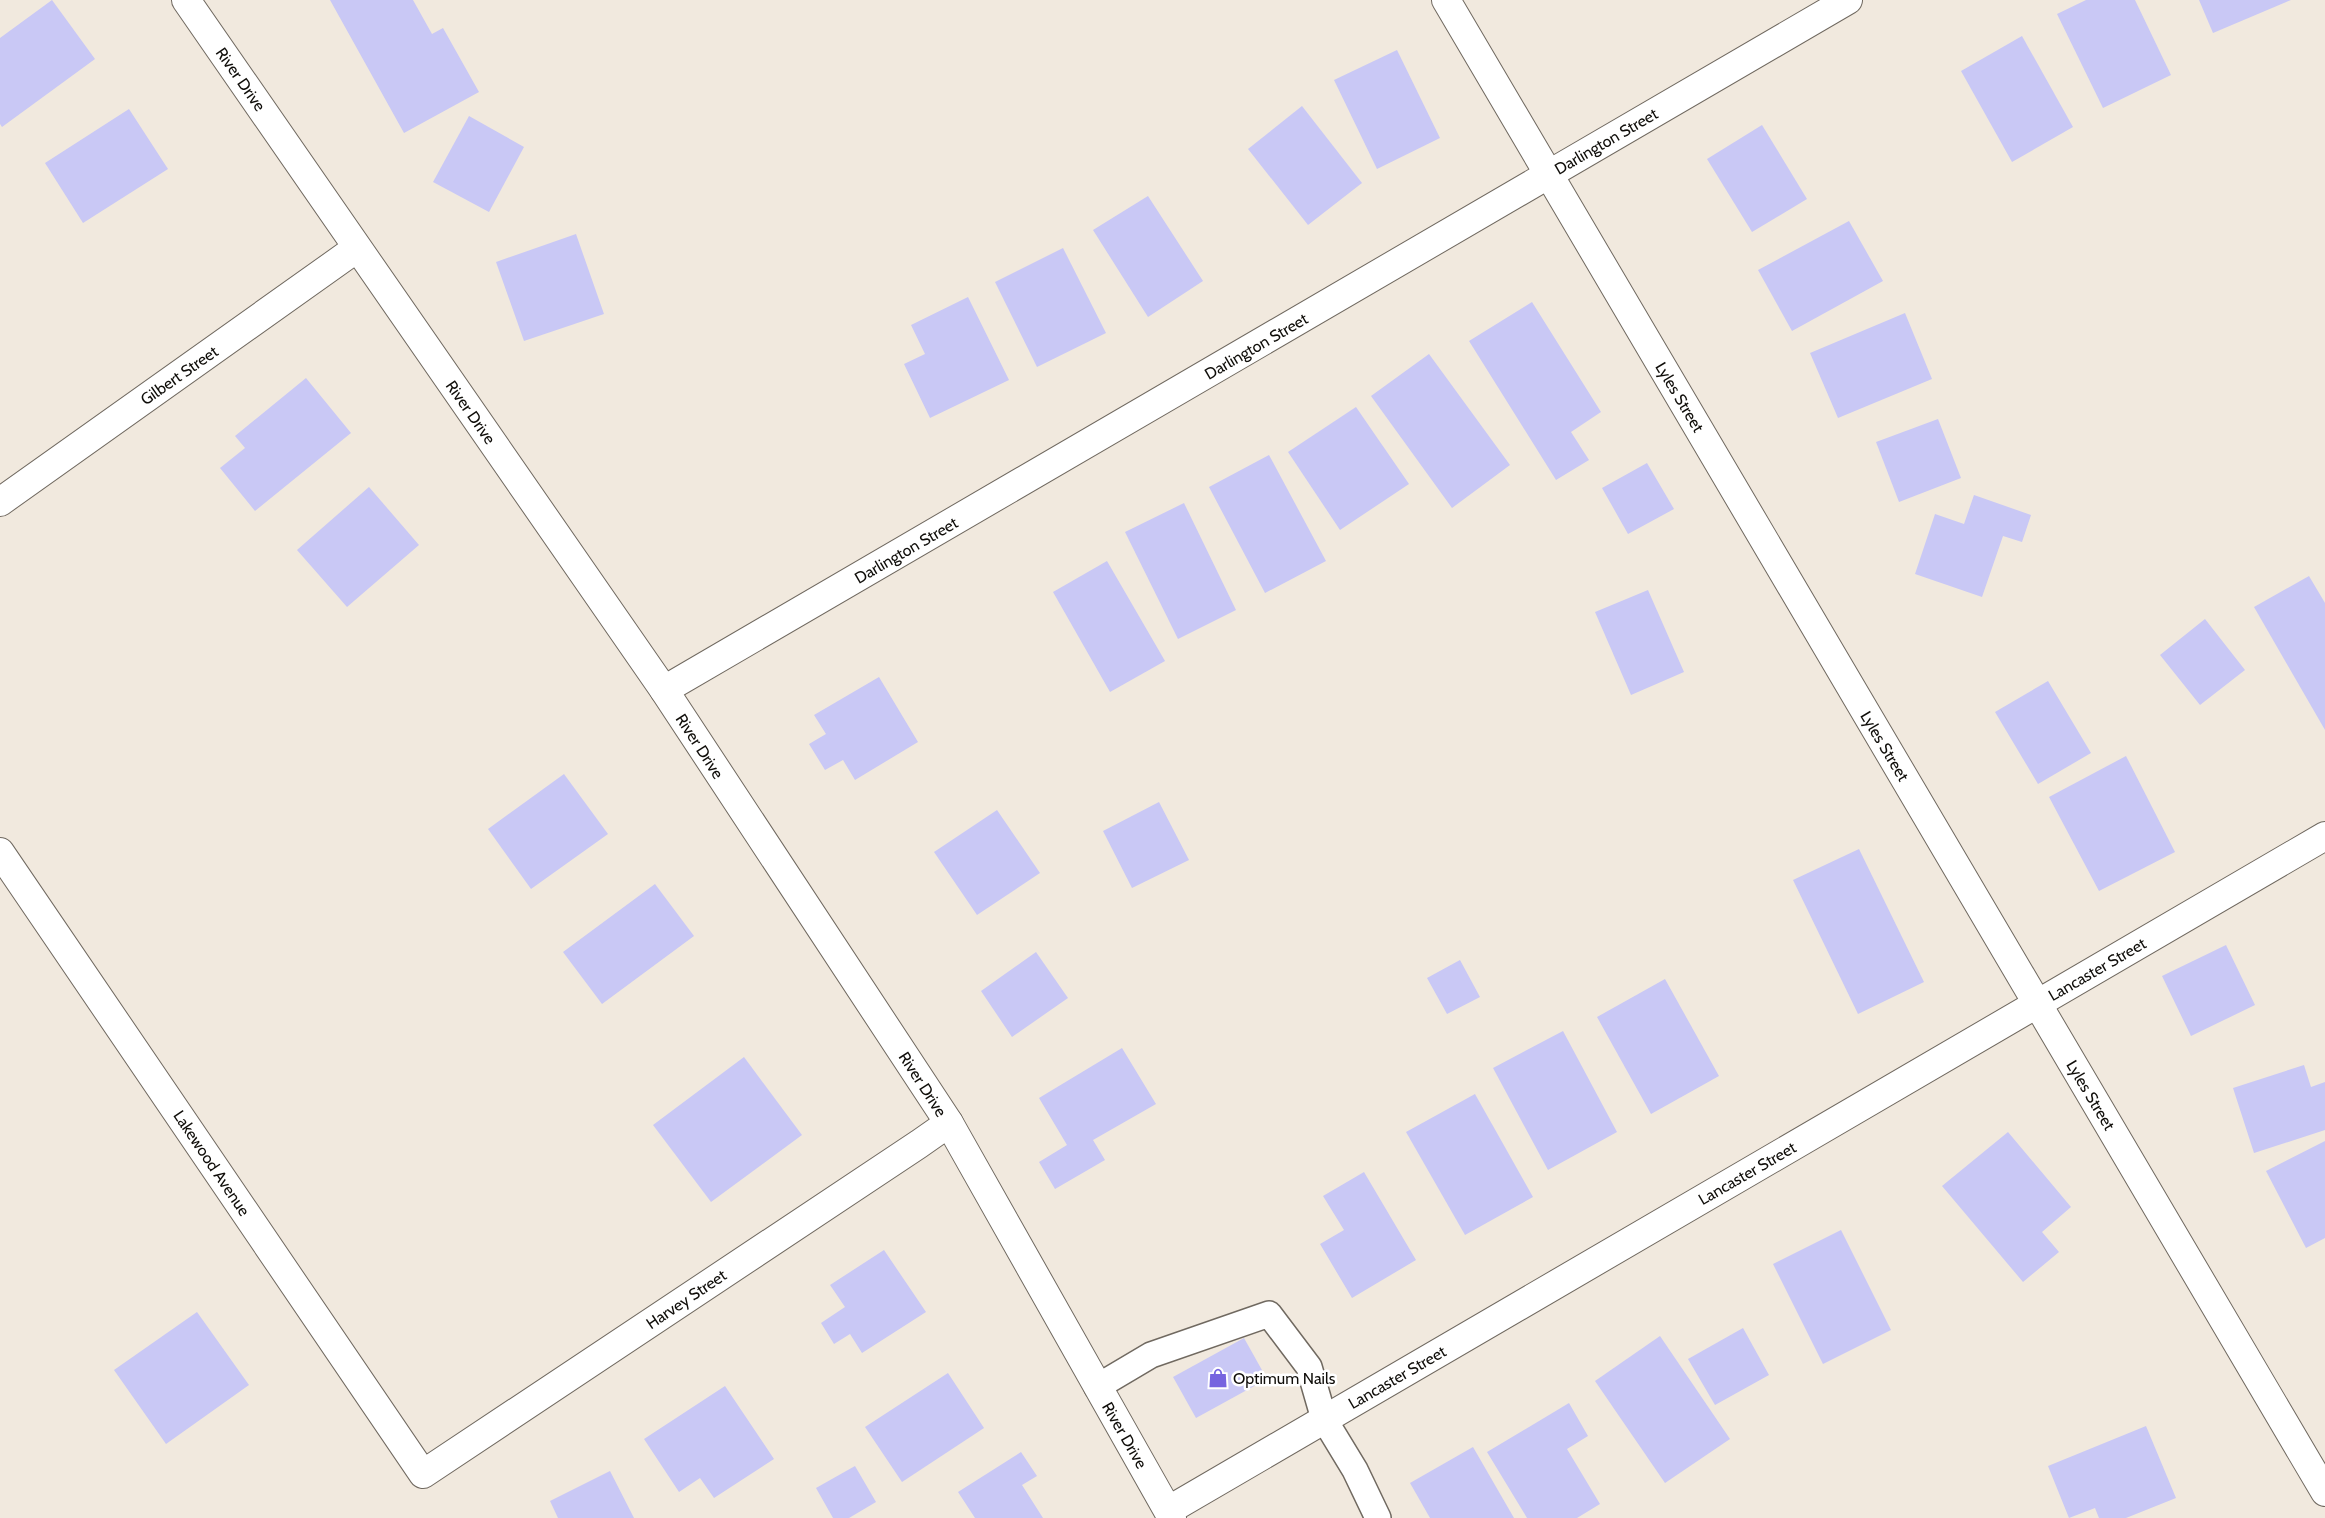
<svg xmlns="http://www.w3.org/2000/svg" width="2325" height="1518" font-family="Cabin,sans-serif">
<rect width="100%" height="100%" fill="#f1e9de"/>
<!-- building -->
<g fill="#c9c8f5">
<path d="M52,0L95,59L2,127L0,124V38Z"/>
<path d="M330,0H413L432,34L443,28L479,92L404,133Z"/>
<path d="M2086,0H2135L2171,75L2103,108L2057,14Z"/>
<path d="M2199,0H2291L2213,33Z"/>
<path d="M2022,36L2073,127L2012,162L1961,71Z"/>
<path d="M1397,50L1440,138L1377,169L1334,80Z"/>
<path d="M1302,106L1362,183L1308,225L1248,149Z"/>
<path d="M129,109L168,169L83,223L45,163Z"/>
<path d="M469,116L524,147L489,212L433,182Z"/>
<path d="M1762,125L1807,199L1752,232L1707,159Z"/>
<path d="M1148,196L1203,281L1148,317L1093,230Z"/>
<path d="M1849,221L1883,281L1792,331L1758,270Z"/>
<path d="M576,234L604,314L524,341L496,262Z"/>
<path d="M1063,248L1106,333L1037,367L995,282Z"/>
<path d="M968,297L1009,380L930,418L904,364L925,354L911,325Z"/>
<path d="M1532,302L1601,412L1571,432L1589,460L1556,480L1469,341Z"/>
<path d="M1905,313L1932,379L1838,418L1810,353Z"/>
<path d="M1429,354L1510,465L1452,508L1371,396Z"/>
<path d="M306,378L351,433L255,511L220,468L245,448L235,436Z"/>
<path d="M1356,407L1409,484L1340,530L1288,452Z"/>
<path d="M1938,419L1961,478L1899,502L1876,442Z"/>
<path d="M1269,455L1326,561L1265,593L1209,487Z"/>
<path d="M1647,463L1674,509L1628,534L1602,488Z"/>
<path d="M369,487L419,545L347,607L297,550Z"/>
<path d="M1974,495L2031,515L2022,542L2003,536L1982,597L1915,574L1935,514L1964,524Z"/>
<path d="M1184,503L1236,610L1178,639L1125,532Z"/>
<path d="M1107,561L1165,661L1110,692L1053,592Z"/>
<path d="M2309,576L2325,603V730L2254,607Z"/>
<path d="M1648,590L1684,672L1631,695L1595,612Z"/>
<path d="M2205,619L2245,670L2200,705L2160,655Z"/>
<path d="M879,677L918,742L855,780L843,760L825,770L809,744L826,734L814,715Z"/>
<path d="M2048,681L2091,753L2038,784L1995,712Z"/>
<path d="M2126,756L2175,852L2099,891L2049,797Z"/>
<path d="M564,774L608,834L531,889L488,829Z"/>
<path d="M1159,802L1189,860L1132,888L1103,831Z"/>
<path d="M997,810L1040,873L977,915L934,852Z"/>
<path d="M1859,849L1924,982L1858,1014L1793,880Z"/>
<path d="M655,884L694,936L602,1004L563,952Z"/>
<path d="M2226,945L2255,1005L2191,1036L2162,976Z"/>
<path d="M1036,952L1068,998L1012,1037L981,991Z"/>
<path d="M1460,960L1480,997L1447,1014L1427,978Z"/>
<path d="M1665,979L1719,1076L1651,1114L1597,1017Z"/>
<path d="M1563,1031L1617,1132L1548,1170L1493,1068Z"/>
<path d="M1122,1048L1156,1104L1093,1140L1105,1160L1055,1189L1039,1162L1067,1145L1039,1098Z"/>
<path d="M744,1057L802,1135L711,1202L653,1125Z"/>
<path d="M2304,1065L2311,1087L2325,1082V1130L2254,1153L2233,1088Z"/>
<path d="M1475,1094L1533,1197L1465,1235L1406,1132Z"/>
<path d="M2008,1132L2071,1207L2042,1232L2059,1252L2023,1282L1942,1186Z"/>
<path d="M2325,1141V1238L2306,1248L2266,1171Z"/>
<path d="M1364,1172L1416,1260L1352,1298L1320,1244L1344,1230L1323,1196Z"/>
<path d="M1841,1230L1891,1330L1823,1364L1773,1264Z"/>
<path d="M884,1250L926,1312L862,1353L850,1334L834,1344L821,1323L845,1307L830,1285Z"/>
<path d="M197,1312L249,1385L166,1444L114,1370Z"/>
<path d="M1743,1328L1769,1375L1715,1405L1688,1359Z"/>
<path d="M1660,1336L1730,1439L1665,1483L1595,1381Z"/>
<path d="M1244,1338L1267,1379L1196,1418L1173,1377Z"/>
<path d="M948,1373L984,1428L902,1482L865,1427Z"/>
<path d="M725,1386L774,1459L714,1498L700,1478L679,1492L644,1439Z"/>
<path d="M1569,1403L1588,1436L1567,1449L1600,1504L1577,1518H1527L1487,1452Z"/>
<path d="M2146,1426L2176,1498L2126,1518H2099L2095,1508L2069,1518L2048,1466Z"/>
<path d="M1473,1447L1514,1518H1430L1410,1483Z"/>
<path d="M1021,1452L1037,1476L1022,1485L1043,1518H975L958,1492Z"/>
<path d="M855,1466L876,1502L849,1518H833L816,1488Z"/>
<path d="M610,1471L634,1518H558L550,1501Z"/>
</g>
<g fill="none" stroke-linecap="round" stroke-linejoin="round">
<defs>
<path id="lane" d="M1097,1387L1151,1355L1269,1314L1309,1367L1324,1419L1355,1470L1378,1518"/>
<g id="street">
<path d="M1446,0L2325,1492"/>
<path d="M0,502L357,248"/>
<path d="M664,690L1848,0"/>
<path d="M0,852L423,1474L919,1144L949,1123"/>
<path d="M1169,1510L2325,836"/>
</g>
<path id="primary" d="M186,0L664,690L949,1123L1172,1518"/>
</defs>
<!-- lane casing -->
<use href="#lane" stroke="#706960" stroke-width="28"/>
<!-- street casing -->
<use href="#street" stroke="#706960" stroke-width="30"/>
<!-- primary casing -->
<use href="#primary" stroke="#706960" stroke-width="30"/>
<!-- lane -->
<use href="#lane" stroke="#fff" stroke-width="25"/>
<!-- street -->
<use href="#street" stroke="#fff" stroke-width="28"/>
<!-- primary -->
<use href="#primary" stroke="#fff" stroke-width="28"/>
</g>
<!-- icons -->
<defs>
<symbol id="shop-bare" viewBox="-9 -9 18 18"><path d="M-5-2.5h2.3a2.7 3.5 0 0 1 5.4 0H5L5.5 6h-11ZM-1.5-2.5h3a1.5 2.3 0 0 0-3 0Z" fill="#7664df" stroke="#fff" stroke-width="2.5" paint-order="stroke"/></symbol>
</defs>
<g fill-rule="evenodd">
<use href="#shop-bare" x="1204" y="1364" width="28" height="28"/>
</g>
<g text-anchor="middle" stroke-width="5" stroke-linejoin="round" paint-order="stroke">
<!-- street labels -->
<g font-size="16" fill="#0f0d09" stroke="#fff">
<text transform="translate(241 79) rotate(55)" y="6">River Drive</text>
<text transform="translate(1606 141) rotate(-30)" y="6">Darlington Street</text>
<text transform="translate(1256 346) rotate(-30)" y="6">Darlington Street</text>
<text transform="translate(179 375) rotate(-35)" y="6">Gilbert Street</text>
<text transform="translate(1680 397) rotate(59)" y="6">Lyles Street</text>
<text transform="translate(471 412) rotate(55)" y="6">River Drive</text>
<text transform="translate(906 550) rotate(-30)" y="6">Darlington Street</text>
<text transform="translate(700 746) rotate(57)" y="6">River Drive</text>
<text transform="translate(1885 746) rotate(59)" y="6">Lyles Street</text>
<text transform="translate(2097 969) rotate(-30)" y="6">Lancaster Street</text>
<text transform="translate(923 1084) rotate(57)" y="6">River Drive</text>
<text transform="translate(2091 1095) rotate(59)" y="6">Lyles Street</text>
<text transform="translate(212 1163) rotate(56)" y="6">Lakewood Avenue</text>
<text transform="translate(1747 1173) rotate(-30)" y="6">Lancaster Street</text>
<text transform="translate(686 1299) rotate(-34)" y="6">Harvey Street</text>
<text transform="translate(1397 1377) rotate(-30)" y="6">Lancaster Street</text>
<text transform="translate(1125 1435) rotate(60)" y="6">River Drive</text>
</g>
<!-- poi labels -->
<g font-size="16" fill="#0f0d09" stroke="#fff" text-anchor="start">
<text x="1233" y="1384">Optimum Nails</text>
</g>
</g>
</svg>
